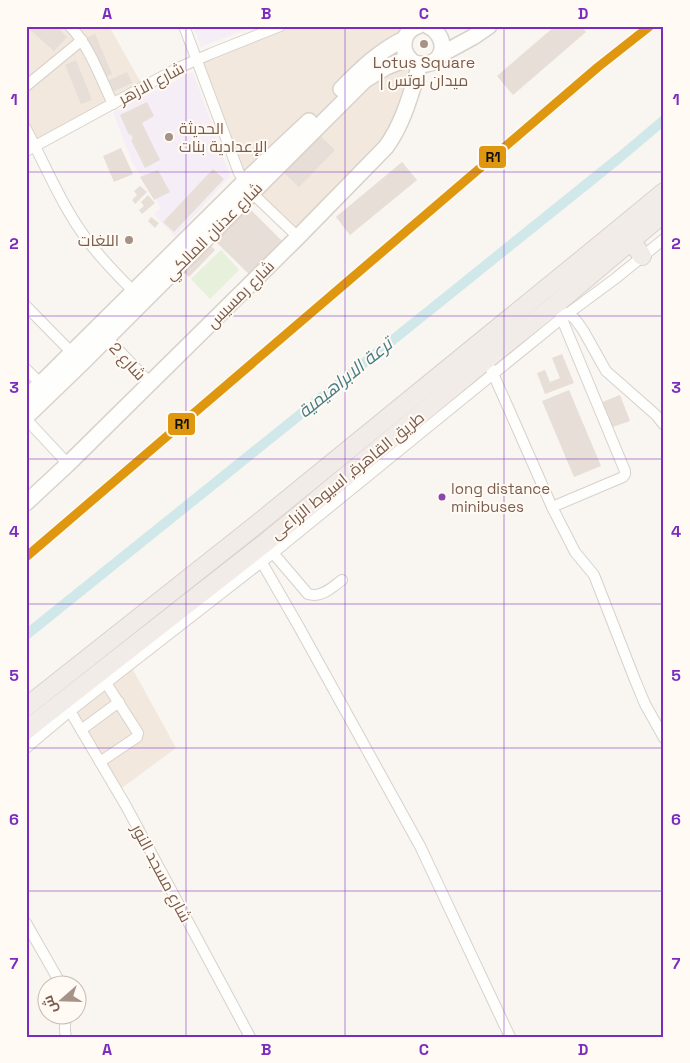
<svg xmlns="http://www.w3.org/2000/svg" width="690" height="1063" font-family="'Space Grotesk',Cairo,sans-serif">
<rect width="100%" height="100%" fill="#f9f5f0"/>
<!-- residential -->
<g fill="#f2e8de">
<path d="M26,26H78L79,28L81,26H109L141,83L54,131L30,142L26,135Z"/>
<path d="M283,26H407L415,64L397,128L298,236L245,181L197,60Z"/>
<path d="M132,668L176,748L115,793L68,717Z"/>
</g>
<!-- education -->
<g fill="#f6eef6">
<path d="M193,26H255L201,47Z"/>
<path d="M193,72L230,176L175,237L154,214L161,208L132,162L113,112Z"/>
</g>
<!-- green -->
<path fill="#e7f0db" d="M221,250L239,270L210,299L191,279Z"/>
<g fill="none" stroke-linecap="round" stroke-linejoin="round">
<!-- canal -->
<path stroke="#d0e8ea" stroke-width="10" d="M26,635L619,158L664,120"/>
</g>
<!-- building -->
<g fill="#e6ded7">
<path d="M26,26H56L67,37L54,51Z"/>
<path d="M555,26H581L586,32L513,95L497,76Z"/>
<path d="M95,34L112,74L100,79L83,39Z"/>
<path d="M76,60L92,100L81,104L65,65Z"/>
<path d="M127,72L132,83L112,92L107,81Z"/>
<path d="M147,102L154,116L142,123L160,160L145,168L131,140L133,139L131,134L129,135L120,115Z"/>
<path d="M318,134L335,150L299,187L282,171Z"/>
<path d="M121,148L133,174L114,182L103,156Z"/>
<path d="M402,162L417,180L350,235L336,217Z"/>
<path d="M213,169L224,179L174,232L163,222Z"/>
<path d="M158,170L170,192L154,200L140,177Z"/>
<path d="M140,186L147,192L135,204L132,200L137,195L134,191Z"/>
<path d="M148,195L155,203L142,214L139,210L144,206L141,202Z"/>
<path d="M248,207L284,243L252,277L215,241Z"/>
<path d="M151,217L159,223L155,228L148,221Z"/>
<path d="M209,244L215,250L189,277L183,271Z"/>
<path d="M562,354L574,383L545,394L537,373L545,370L550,382L560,378L552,358Z"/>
<path d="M569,390L601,466L574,477L542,401Z"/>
<path d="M620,395L630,421L610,428L600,403Z"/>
</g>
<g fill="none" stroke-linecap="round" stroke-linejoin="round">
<defs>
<g id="minor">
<path d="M70,26C90,47 100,77 113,104"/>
<path d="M184,26L239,173L252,193L298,237"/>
<path d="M26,86L82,40"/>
<path d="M26,129C46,166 62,207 88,241C102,260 120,278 137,295"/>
<path d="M26,151L178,68L210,54L280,26"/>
<path d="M26,306L76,357"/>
<path d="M567,313L575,319L583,330L606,371L656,415L664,425"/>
<path d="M107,338L150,383"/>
<path d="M26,369L41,384"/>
<path d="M491,369L552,507L575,552L594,575L635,680L645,704L664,738"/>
<path d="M26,419L68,464"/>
<path d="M552,507L623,477L625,474V471L559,312"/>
<path d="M273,553L308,594C322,598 331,588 342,580"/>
<path d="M261,561L299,627L420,846L510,1037"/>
<path d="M70,711L126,806L250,1037"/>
<path d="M81,730L119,702"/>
<path d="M26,748L70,711L273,553L562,318L616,278L664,239"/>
<path d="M100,762L137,737L138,733L106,683"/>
<path d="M26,923L58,979L61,986"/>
<path d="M66,1016C65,1022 64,1030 66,1037"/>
</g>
<g id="secondary">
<path d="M418,26C394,34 403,69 427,64C448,60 446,34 428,26"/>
<path d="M440,55L473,37L489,26"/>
<path d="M341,89C361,69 379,51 404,39"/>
<path d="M26,398L244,182L309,121"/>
<path d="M26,417L82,363L365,80L386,67L409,58"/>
<path d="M26,503L68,464L298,237L386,147C404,122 411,93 420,64"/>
</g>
<g id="trunk">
<path d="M631,240L642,256"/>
<path d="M26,707L261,521L602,243L664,192"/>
<path d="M26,730L265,543L487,359L556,304L664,213"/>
</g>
</defs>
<!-- minor casing -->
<use href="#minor" stroke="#d7d1cb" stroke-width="12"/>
<!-- secondary casing -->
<use href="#secondary" stroke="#d9d2cb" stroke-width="18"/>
<!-- trunk casing -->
<use href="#trunk" stroke="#dad1cc" stroke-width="20"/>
<!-- minor -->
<use href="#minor" stroke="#fefefd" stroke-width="10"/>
<!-- secondary -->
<use href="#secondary" stroke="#fefefd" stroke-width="15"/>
<!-- trunk -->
<use href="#trunk" stroke="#f2ece8" stroke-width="18"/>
<defs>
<path id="rail-1" d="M26,557L598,67L650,26"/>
</defs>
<!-- rail-1 casing -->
<use href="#rail-1" stroke="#fffaf3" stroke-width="12"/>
<!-- rail-1 -->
<use href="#rail-1" stroke="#de970f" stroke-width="9"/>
</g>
<!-- grid -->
<path fill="none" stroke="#7b2cbf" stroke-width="1" stroke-opacity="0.55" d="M186,26V1037M345,26V1037M504,26V1037M26,172H664M26,316H664M26,459H664M26,604H664M26,748H664M26,891H664"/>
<!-- markers -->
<g fill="#a69286" stroke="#fffaf3" stroke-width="2">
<circle cx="424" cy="44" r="5"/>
<circle cx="169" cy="137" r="5"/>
<circle cx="129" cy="240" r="5"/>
</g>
<circle fill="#8e44ad" stroke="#fffaf3" stroke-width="2" cx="442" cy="497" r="4.5"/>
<g text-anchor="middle" stroke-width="4" stroke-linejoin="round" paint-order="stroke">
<!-- bus labels -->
<g font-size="15" fill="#7a5c4d" stroke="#fffaf3" text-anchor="start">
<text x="451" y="494">long distance<tspan x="451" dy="18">minibuses</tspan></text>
</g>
<!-- poi labels -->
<g font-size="16" fill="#7a5c4d" stroke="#fffaf3">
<text x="424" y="68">Lotus Square<tspan x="424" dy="18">| ميدان لوتس</tspan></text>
<text x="179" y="134" text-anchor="start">الحديثة<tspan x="179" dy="18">الإعدادية بنات</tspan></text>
<text x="119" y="246" text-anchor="end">اللغات</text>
</g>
<!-- street labels -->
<g font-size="16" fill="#7a5c4d" stroke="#fffaf3">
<text transform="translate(151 83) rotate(-28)" y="6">شارع الازهر</text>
<text transform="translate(213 231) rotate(-45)" y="6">شارع عدنان المالكي</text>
<text transform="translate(240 294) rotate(-45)" y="6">شارع رمسيس</text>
<text transform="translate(128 361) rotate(47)" y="6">شارع 2</text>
<text transform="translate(347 475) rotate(-39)" y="6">طريق القاهرة, اسيوط الزراعى</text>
<text transform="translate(162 873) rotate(62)" y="6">شارع مسجد النور</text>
</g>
<!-- water labels -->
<g font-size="18" font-style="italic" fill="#437c86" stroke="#fffaf3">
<text transform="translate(345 378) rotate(-39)" y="6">ترعة الابراهيمية</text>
</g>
</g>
<g stroke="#fffaf3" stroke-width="2">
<rect x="478" y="145" width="29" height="24" rx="5" fill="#de970f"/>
<rect x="167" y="412" width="29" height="24" rx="5" fill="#de970f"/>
</g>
<g font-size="14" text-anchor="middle" font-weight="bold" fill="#111">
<text x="493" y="162">R1</text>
<text x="182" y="429">R1</text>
</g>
<!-- border -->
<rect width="690" height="1063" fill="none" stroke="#fffaf3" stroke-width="55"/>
<!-- north arrow -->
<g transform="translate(62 1000) rotate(250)"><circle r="24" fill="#fffaf3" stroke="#cabbb1"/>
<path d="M0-4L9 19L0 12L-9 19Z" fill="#a69286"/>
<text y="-8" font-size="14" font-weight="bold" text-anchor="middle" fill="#7a5c4d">ش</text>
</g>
<rect x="28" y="28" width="634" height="1008" fill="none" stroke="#7b2cbf" stroke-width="2"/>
<g font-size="16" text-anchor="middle" font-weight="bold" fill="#7b2cbf">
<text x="107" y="19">A</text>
<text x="266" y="19">B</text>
<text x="424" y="19">C</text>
<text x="583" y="19">D</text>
<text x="14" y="105">1</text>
<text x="676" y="105">1</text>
<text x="14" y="249">2</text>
<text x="676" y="249">2</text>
<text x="14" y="393">3</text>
<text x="676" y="393">3</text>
<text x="14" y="537">4</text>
<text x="676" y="537">4</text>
<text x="14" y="681">5</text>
<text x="676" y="681">5</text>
<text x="14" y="825">6</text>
<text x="676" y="825">6</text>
<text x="14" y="969">7</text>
<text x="676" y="969">7</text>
<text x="107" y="1055">A</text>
<text x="266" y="1055">B</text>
<text x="424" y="1055">C</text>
<text x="583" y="1055">D</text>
</g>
</svg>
